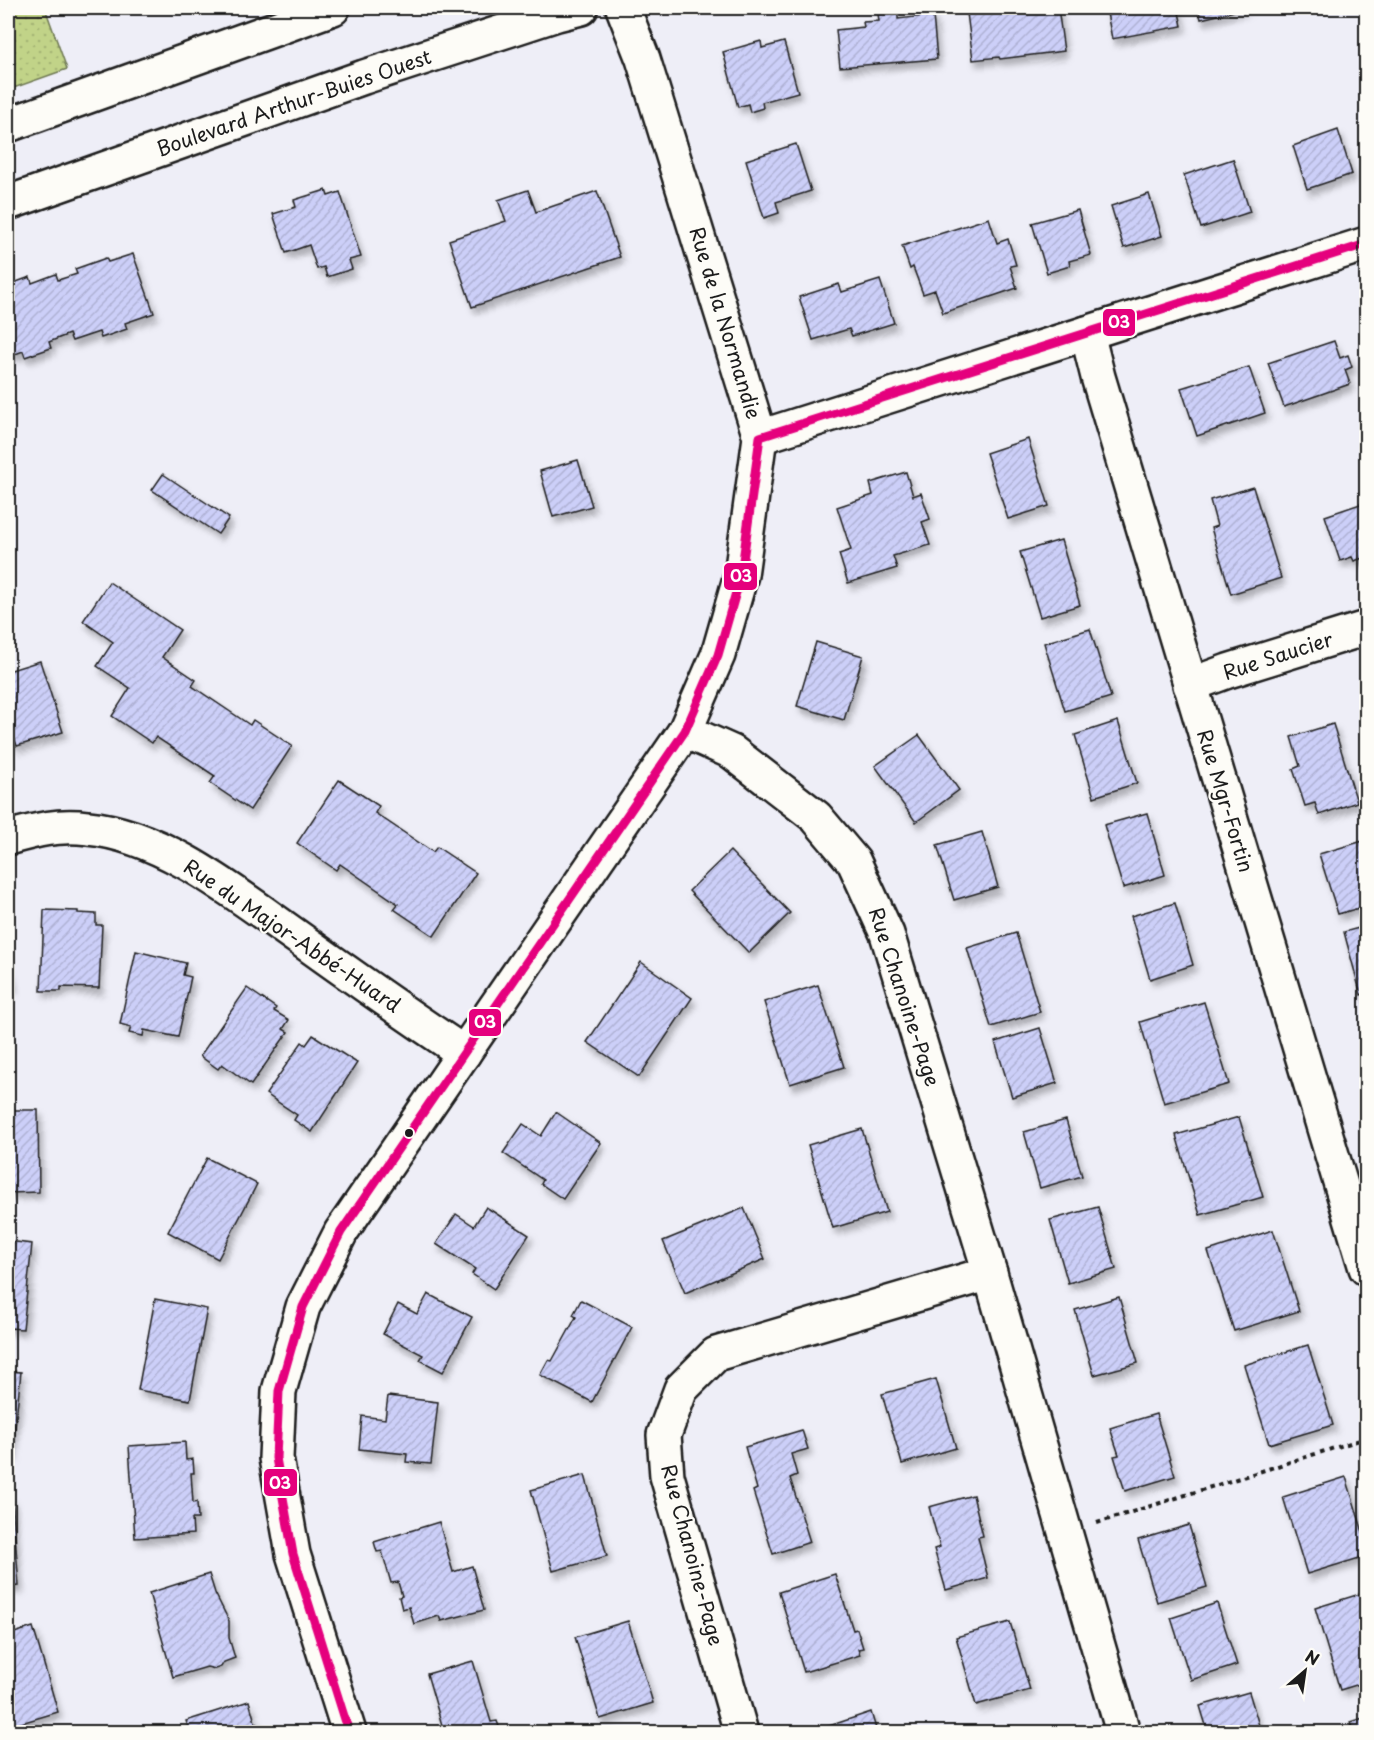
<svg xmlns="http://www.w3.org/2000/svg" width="1374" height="1740" font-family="'Playpen Sans',sans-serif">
<defs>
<pattern id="park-dots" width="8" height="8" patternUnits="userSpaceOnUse" patternTransform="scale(1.5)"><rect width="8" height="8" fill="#c1d388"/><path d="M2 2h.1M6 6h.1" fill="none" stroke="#a5b575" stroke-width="1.8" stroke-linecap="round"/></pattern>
<pattern id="building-hatch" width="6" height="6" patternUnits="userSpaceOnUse" patternTransform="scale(1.5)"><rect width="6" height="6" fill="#cccff8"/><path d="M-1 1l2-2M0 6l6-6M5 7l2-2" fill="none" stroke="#afb1d4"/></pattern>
<filter id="shadow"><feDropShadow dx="3.5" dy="6" stdDeviation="3" flood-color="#0004"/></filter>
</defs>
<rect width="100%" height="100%" fill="#eeeef7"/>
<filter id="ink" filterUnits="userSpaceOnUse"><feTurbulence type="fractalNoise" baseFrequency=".0167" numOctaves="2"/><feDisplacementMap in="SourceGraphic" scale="12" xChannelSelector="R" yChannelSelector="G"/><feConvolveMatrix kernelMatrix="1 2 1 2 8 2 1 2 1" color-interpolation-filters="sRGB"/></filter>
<g filter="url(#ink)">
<!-- park -->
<path fill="url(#park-dots)" stroke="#6e7852" stroke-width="1.5" d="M8,8H45L67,69L8,90Z"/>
<!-- building -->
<g fill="url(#building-hatch)" stroke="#1c1c1c" stroke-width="1.5" filter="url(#shadow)">
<path d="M990,8H1058L1064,51L1000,59L999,57L973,60L967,13L990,10Z"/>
<path d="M1106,8H1178L1182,26L1112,39Z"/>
<path d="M1198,8H1247L1201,19Z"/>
<path d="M898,13V19L933,15L937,59L840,67L836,30L864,27L863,22L879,21L878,14Z"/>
<path d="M761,41L762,48L784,42L798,92L762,102L763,108L750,112L748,104L738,107L723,52Z"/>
<path d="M1338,130L1352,174L1307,189L1293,146Z"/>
<path d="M796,144L811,191L776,202L779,213L764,218L746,160Z"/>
<path d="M1233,159L1250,212L1201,228L1184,175Z"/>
<path d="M326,190L328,196L340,192L361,257L349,260L352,269L327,277L324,267L317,269L309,245L286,253L273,214L296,207L294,200Z"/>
<path d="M528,190L536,212L597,191L620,257L472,307L449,240L506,221L498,200Z"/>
<path d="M1149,194L1162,236L1124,248L1111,206Z"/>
<path d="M1078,210L1091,255L1069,261L1070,266L1047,273L1032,223Z"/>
<path d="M989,218L997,243L1008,239L1016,265L1010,266L1017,288L943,313L935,290L923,294L913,267L910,269L902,246Z"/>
<path d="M133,254L154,313L125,323L127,329L101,338L99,332L72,341L69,334L49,342L51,348L25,357L23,351L8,357V285L30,277L32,283L56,274L58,280L77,274L75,269L106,258L108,262Z"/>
<path d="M880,280L894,323L852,336L849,329L813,340L799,297L839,284L842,292Z"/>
<path d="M1334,341L1340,358L1348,355L1352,367L1345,370L1350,384L1284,407L1268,363Z"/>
<path d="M1249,367L1265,413L1197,436L1181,388Z"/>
<path d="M1028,439L1049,506L1008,519L986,453Z"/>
<path d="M578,460L592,506L553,517L540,471Z"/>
<path d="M906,472L913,496L921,493L930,519L922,522L930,545L893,556L897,568L848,583L839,554L851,550L837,507L873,495L870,483Z"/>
<path d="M163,474L229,518L218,534L152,490Z"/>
<path d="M1253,487L1281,578L1231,594L1211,528L1217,526L1210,500Z"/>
<path d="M1366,502V557L1354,561L1352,557L1340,561L1325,516Z"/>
<path d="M1061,540L1080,605L1040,617L1020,552Z"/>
<path d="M109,582L180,630L162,657L196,680L192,686L250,725L253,720L292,746L250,810L210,783L215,776L156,737L152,743L112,716L130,688L97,666L113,642L83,621Z"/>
<path d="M1090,629L1111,697L1065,711L1044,643Z"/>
<path d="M816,642L863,656L844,720L797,706Z"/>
<path d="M40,661L63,732L17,746L15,740L8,743V671Z"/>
<path d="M1118,721L1137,783L1094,797L1075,735Z"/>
<path d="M1333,724L1357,802L1319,815L1315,803L1305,806L1293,769L1300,766L1291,737Z"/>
<path d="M919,735L959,790L916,822L875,766Z"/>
<path d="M339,780L379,806L375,813L433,852L437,847L476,873L434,936L394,909L398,904L340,864L336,870L297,843Z"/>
<path d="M1147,813L1165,875L1123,888L1104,825Z"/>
<path d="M982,832L998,887L954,900L937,845Z"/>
<path d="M1363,841L1366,852V906L1338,914L1319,854Z"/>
<path d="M730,851L790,913L749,953L689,891Z"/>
<path d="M1175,903L1193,965L1150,979L1131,916Z"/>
<path d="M44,910L78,911V913L96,914V925H102L99,988L61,987V991H41Z"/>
<path d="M1366,926V993L1361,995L1344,932Z"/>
<path d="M1016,933L1040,1012L991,1027L967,948Z"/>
<path d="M136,951L186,963L183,975L191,977L178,1037L144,1030L143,1036L129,1033L131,1027L120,1024Z"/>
<path d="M641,962L692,998L639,1077L587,1042Z"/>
<path d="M8,966L13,986L8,988Z"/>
<path d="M818,985L844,1067L790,1084L764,1002Z"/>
<path d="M247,988L276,1008L274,1011L289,1020L283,1029L288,1032L251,1085L222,1064L218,1069L200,1056Z"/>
<path d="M1204,1002L1229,1084L1164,1103L1140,1022Z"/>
<path d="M1040,1028L1057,1083L1012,1097L995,1042Z"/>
<path d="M313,1035L357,1063L312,1132L294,1120L297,1115L266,1094L302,1042L306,1045Z"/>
<path d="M8,1110H38L39,1192L8,1193Z"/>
<path d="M556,1112L601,1143L563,1199L541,1184L543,1180L503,1153L523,1124L541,1136Z"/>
<path d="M1239,1117L1263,1197L1200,1215L1176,1135Z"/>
<path d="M1066,1120L1082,1176L1040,1188L1024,1132Z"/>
<path d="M862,1129L887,1212L833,1228L808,1145Z"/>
<path d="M207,1158L257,1184L218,1259L168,1232Z"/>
<path d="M486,1207L529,1235L494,1289L472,1274L475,1269L436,1244L456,1214L474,1226Z"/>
<path d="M1098,1207L1116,1269L1068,1283L1050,1220Z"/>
<path d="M744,1208L765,1259L685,1293L663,1241Z"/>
<path d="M1273,1230L1299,1311L1234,1331L1208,1251Z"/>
<path d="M8,1241L32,1244L23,1329L8,1328Z"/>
<path d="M428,1294L472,1317L443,1372L420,1360L423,1355L383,1334L398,1304L417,1314Z"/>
<path d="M1119,1297L1138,1363L1094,1375L1075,1310Z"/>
<path d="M155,1299L207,1309L190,1400L138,1390Z"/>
<path d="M581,1300L632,1327L592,1402L540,1375L548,1360L552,1361L576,1317L573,1315Z"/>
<path d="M1308,1345L1333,1425L1269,1444L1244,1365Z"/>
<path d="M8,1371L21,1372L12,1455H8Z"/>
<path d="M936,1379L956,1448L902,1464L882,1394Z"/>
<path d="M388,1396L438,1402L431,1464L406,1462L407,1454L359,1449L362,1416L385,1419Z"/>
<path d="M1156,1414L1175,1476L1125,1491L1114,1456L1119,1455L1110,1428Z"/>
<path d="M802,1430L808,1449L791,1454L797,1475L790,1478L810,1542L773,1554L753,1491L757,1489L745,1447Z"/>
<path d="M185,1442L186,1460L193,1459L194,1473H191L193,1503L197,1502L198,1519H192L193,1534L135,1538L129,1446Z"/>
<path d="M585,1475L607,1556L553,1571L531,1490Z"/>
<path d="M1346,1477L1366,1542V1556L1307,1574L1283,1497Z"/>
<path d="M973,1495L983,1536L978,1537L988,1578L946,1590L934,1549L940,1547L929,1507Z"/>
<path d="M8,1498H12L19,1586L8,1587Z"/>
<path d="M439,1522L453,1572L472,1566L484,1610L441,1621L439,1616L414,1624L409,1607L402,1609L399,1597L402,1596L398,1582L391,1583L382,1551L377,1552L374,1542Z"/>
<path d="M1189,1525L1207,1587L1157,1602L1138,1540Z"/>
<path d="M209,1574L215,1593L229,1621V1638L235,1658L224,1662L221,1667L215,1669L207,1667L173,1677L149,1593Z"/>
<path d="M835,1574L853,1630L857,1629L863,1648L858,1649L860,1655L804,1672L779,1592Z"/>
<path d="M1366,1592V1682L1340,1690L1315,1608Z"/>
<path d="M1217,1603L1237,1665L1191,1680L1171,1618Z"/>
<path d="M628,1621L653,1703L600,1719L575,1637Z"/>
<path d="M1010,1622L1030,1690L976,1705L956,1637Z"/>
<path d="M33,1627L58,1712L8,1727V1635Z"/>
<path d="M473,1661L491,1722L497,1721L501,1732H444L427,1674Z"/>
<path d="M1249,1692L1261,1732H1208L1200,1706Z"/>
<path d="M249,1701L255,1722L261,1732H190L186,1721Z"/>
<path d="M871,1712L877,1732H827L826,1727Z"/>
<path d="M1366,1717V1732H1354L1351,1722Z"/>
</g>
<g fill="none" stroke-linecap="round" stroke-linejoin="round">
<defs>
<g id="minor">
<path d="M8,125L333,8"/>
<path d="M8,203L364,77L557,14L581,8"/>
<path d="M1087,333L1098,377L1366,1268"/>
<path d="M760,437L1366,244"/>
<path d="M1190,685L1228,671L1366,628"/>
<path d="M685,731L732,752L816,817L854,862L887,934L990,1273L1123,1732"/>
<path d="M8,838C36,830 58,824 88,828C165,835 241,898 303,941C356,979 410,1017 464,1053"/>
<path d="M349,1732L293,1554L276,1458L279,1391L303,1307L341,1232L685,731L718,655L741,575L760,437L643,59L623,8"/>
<path d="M741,1732L667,1476L664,1435L681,1389L716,1354L990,1273"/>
</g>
</defs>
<!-- minor casing -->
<use href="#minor" stroke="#1c1c1c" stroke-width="38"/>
<!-- path -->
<path stroke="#1c1c1c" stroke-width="4" stroke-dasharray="4.5 4.5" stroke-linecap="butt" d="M1097,1523L1366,1438"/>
<!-- minor -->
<use href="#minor" stroke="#fdfcf7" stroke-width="33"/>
<defs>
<path id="bus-1" d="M349,1732L293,1554L276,1458L279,1391L303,1307L341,1232L685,731L718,655L741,575L760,437L1366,244"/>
</defs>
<!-- bus-1 casing -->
<use href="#bus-1" stroke="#fdfcf7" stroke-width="14"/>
<!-- bus-1 -->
<use href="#bus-1" stroke="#e5007d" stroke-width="9"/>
</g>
</g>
<!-- markers -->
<circle fill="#1c1c1c" stroke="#fdfcf7" stroke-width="2" cx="409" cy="1133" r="5"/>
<g text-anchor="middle" stroke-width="4.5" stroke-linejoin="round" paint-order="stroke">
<!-- street labels -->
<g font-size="20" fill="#1c1c1c" stroke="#fdfcf7">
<text transform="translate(294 103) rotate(-19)" y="7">Boulevard Arthur-Buies Ouest</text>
<text transform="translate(725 323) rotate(73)" y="7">Rue de la Normandie</text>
<text transform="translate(1278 656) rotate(-18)" y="7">Rue Saucier</text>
<text transform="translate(1225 801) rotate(73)" y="7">Rue Mgr-Fortin</text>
<text transform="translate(292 936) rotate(34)" y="7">Rue du Major-Abbé-Huard</text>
<text transform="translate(904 997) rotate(72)" y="7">Rue Chanoine-Page</text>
<text transform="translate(692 1555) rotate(75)" y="7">Rue Chanoine-Page</text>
</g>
</g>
<g stroke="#fdfcf7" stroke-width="2">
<rect x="1102" y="308" width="34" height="29" rx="6" fill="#e5007d"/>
<rect x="723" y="562" width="35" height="29" rx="6" fill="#e5007d"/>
<rect x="468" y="1008" width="34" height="29" rx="6" fill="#e5007d"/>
<rect x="263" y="1468" width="35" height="29" rx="6" fill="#e5007d"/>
</g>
<g font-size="16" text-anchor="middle" font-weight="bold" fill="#fff">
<text x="1119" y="328">03</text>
<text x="741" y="582">03</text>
<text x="485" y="1028">03</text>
<text x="280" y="1489">03</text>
</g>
<!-- margin -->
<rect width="1374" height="1740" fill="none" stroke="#fdfcf7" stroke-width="30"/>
<rect x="15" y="15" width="1344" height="1710" fill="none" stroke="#1c1c1c" stroke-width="2" filter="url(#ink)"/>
<!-- north arrow -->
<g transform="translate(1305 1671) rotate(29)" stroke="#fdfcf7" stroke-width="4.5" paint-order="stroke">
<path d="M0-4.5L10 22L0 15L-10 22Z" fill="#1c1c1c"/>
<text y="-9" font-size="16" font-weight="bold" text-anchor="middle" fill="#1c1c1c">N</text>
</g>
</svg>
